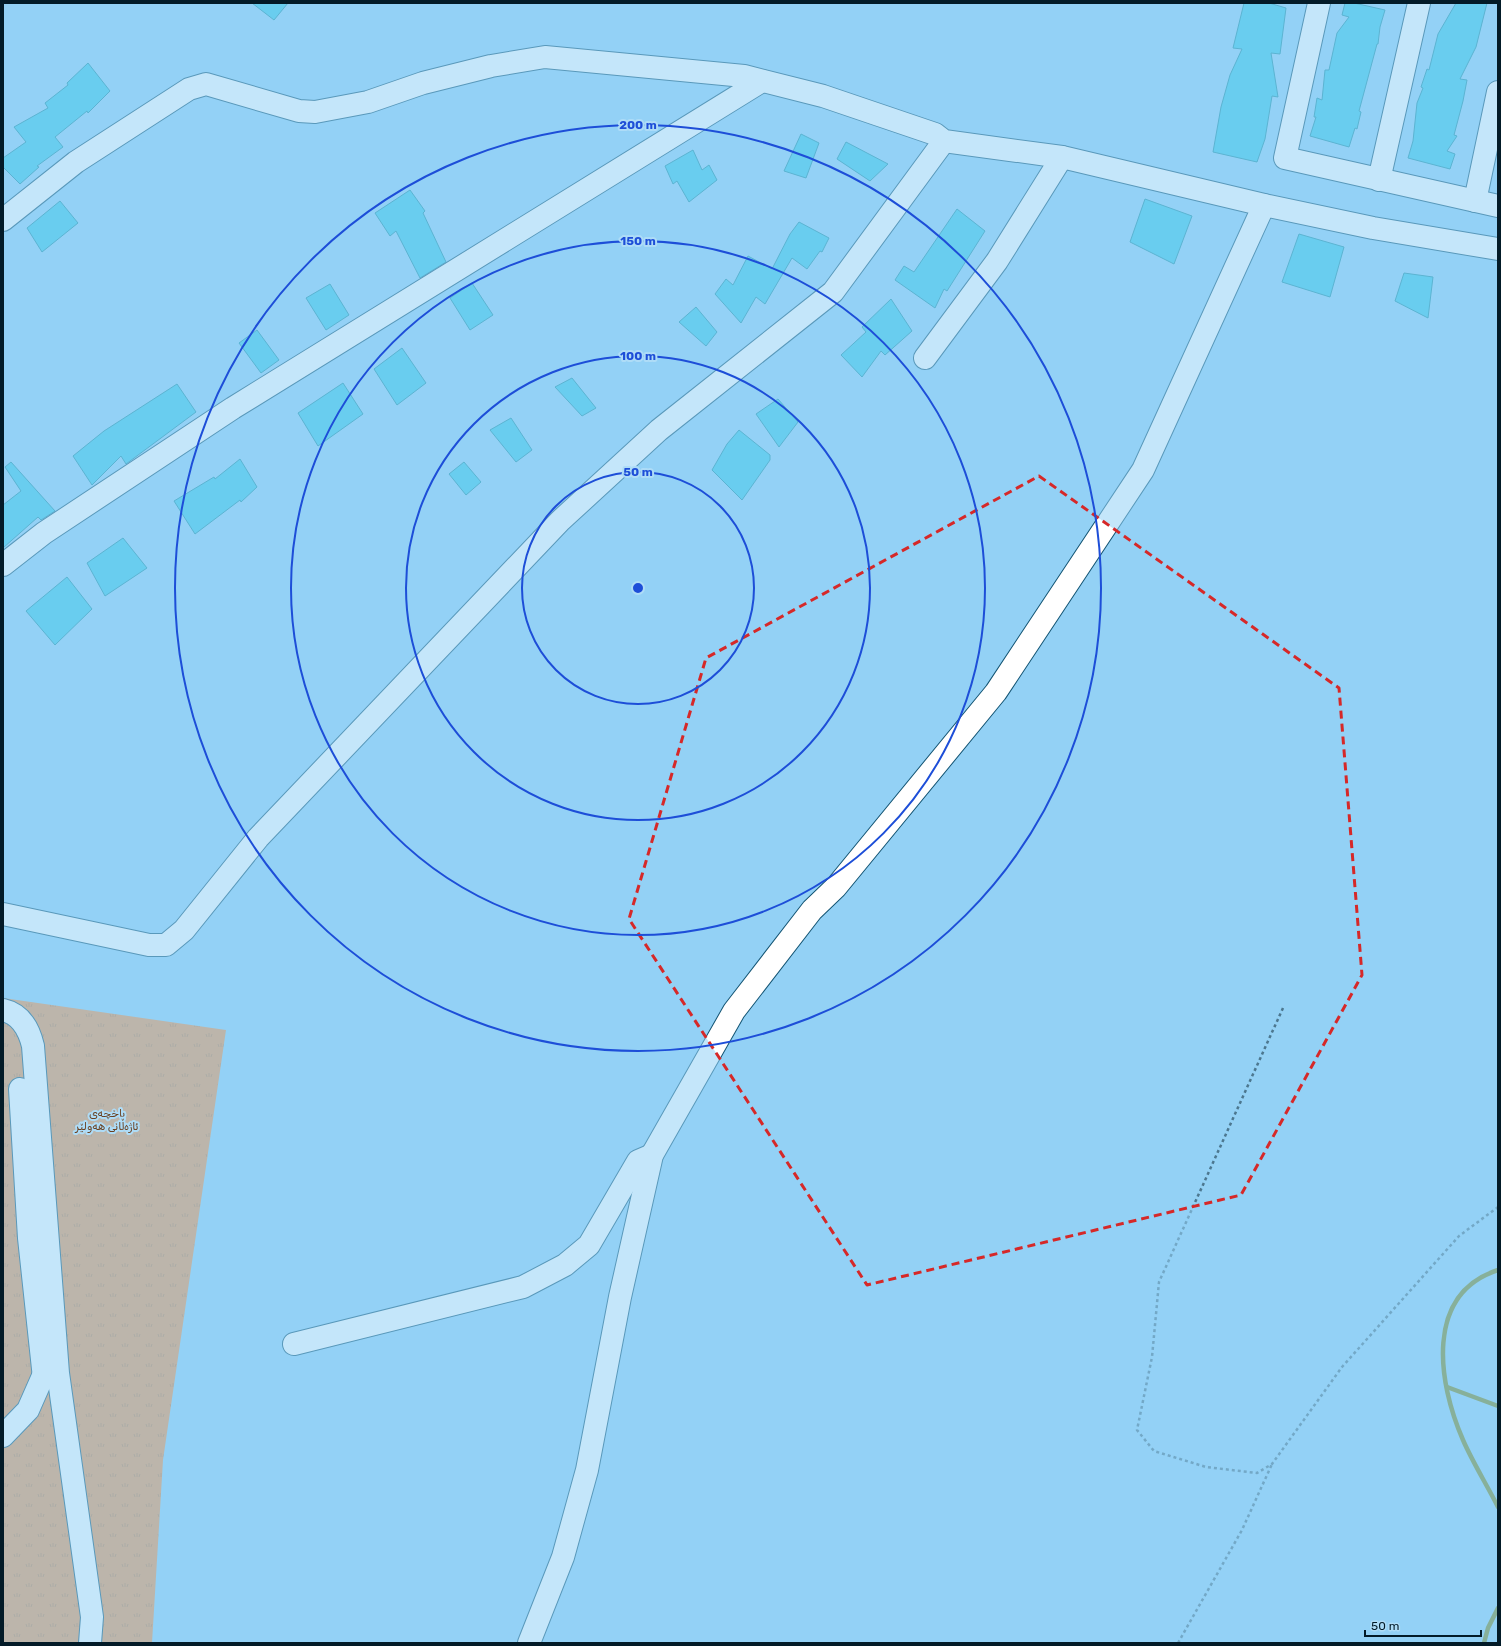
<svg xmlns="http://www.w3.org/2000/svg" width="1501" height="1646" font-family="Rubik,'Noto Sans Arabic',sans-serif">
<defs>
<pattern id="grass-tufts" width="24" height="20" patternUnits="userSpaceOnUse"><rect width="24" height="20" fill="#ed9351"/><path d="M3 7l-1-3M5 7V3M7 7l1-3M15 17l-1-3M17 17v-4M19 17l1-3" fill="none" stroke="#ca7e47"/></pattern>
</defs>
<rect width="100%" height="100%" fill="#93d1f5"/>
<!-- grass -->
<path fill="url(#grass-tufts)" d="M3,998L226,1030L163,1460L152,1643H3Z"/>
<g fill="none" stroke-linecap="round" stroke-linejoin="round">
<!-- stream -->
<g stroke="#78882a" stroke-width="4.5">
<path d="M1498,1270C1424,1294 1438,1383 1463,1440C1473,1463 1487,1485 1498,1507"/>
<path d="M1447,1387L1498,1406"/>
<path d="M1484,1643L1488,1628L1498,1608"/>
</g>
</g>
<!-- building -->
<g fill="#35c8e6" stroke="#188fa6">
<path d="M252,3H288L274,20Z"/>
<path d="M1244,3H1269L1286,8L1280,54L1271,53L1278,97L1272,96L1265,139L1257,162L1213,152L1221,107L1230,75L1242,49L1233,48Z"/>
<path d="M1345,3H1354L1385,10L1380,27L1378,44H1377L1359,111L1361,112L1357,129L1355,128L1349,147L1310,136L1316,117H1314L1317,98L1322,100L1325,70H1329L1337,33L1349,17L1342,15Z"/>
<path d="M1456,3H1487L1476,47L1460,79L1467,80L1463,101L1454,135L1457,136L1447,151L1455,154L1450,169L1408,158L1413,141L1417,103L1423,88L1421,87L1427,69L1429,70L1438,34Z"/>
<path d="M88,63L110,91L88,113L87,111L55,137L63,147L37,166L39,167L20,184L3,167V158L26,142L14,127L48,108L45,103L68,85L67,83Z"/>
<path d="M801,134L819,143L806,178L784,171Z"/>
<path d="M846,142L888,164L870,181L837,159Z"/>
<path d="M693,150L702,170L709,165L717,180L689,202L677,181L673,184L665,166Z"/>
<path d="M410,190L425,211L423,213L446,262L420,278L396,231L390,236L375,213Z"/>
<path d="M1145,199L1192,216L1174,264L1130,242Z"/>
<path d="M60,201L78,223L42,252L27,228Z"/>
<path d="M957,209L985,231L947,291L944,289L935,308L895,280L904,266L914,272Z"/>
<path d="M799,222L829,238L822,252L820,251L807,269L792,258L765,304L756,297L741,323L715,294L726,279L733,285L748,256L772,269L790,234Z"/>
<path d="M1299,234L1344,247L1330,297L1282,282Z"/>
<path d="M1404,273L1433,277L1428,318L1395,301Z"/>
<path d="M472,283L493,315L470,330L450,298Z"/>
<path d="M330,284L349,315L326,330L306,298Z"/>
<path d="M891,299L912,331L885,355L881,351L862,377L841,355L866,332L862,327Z"/>
<path d="M696,307L717,332L706,346L679,322Z"/>
<path d="M257,330L279,360L261,373L239,343Z"/>
<path d="M402,348L426,383L397,405L374,369Z"/>
<path d="M572,378L596,408L582,416L555,387Z"/>
<path d="M343,383L363,414L318,446L298,413Z"/>
<path d="M177,384L196,412L126,464L121,456L92,485L73,456L104,431Z"/>
<path d="M778,399L798,422L779,447L756,414Z"/>
<path d="M511,418L532,450L516,462L490,430Z"/>
<path d="M739,430L770,455V460L742,500L712,470L727,444Z"/>
<path d="M240,459L257,487L241,502L240,500L195,534L174,501L214,477L215,479Z"/>
<path d="M11,462L55,511L41,520L38,517L3,548V505L21,491L5,467Z"/>
<path d="M464,462L481,482L466,495L449,474Z"/>
<path d="M123,538L147,568L105,596L87,563Z"/>
<path d="M67,577L92,609L55,645L26,611Z"/>
</g>
<g fill="none" stroke-linecap="round" stroke-linejoin="round">
<defs>
<g id="minor">
<path d="M1319,3L1285,158L1498,206"/>
<path d="M1379,180L1419,3"/>
<path d="M1475,201L1498,92"/>
<path d="M3,220L76,162L189,89L206,84L299,111L315,112L368,102L423,83L491,66L545,57L744,76L823,96L935,134L944,141L1062,157L1264,205L1373,228L1498,249"/>
<path d="M925,358L997,261L1062,157"/>
<path d="M3,565L44,533L233,408L762,81"/>
<path d="M3,914L149,945H166L184,930L258,838L560,521L659,430L833,292L944,141"/>
<path d="M3,1010C21,1014 29,1029 33,1046L58,1373L92,1617L90,1643"/>
<path d="M20,1089L29,1238L44,1378"/>
<path d="M294,1344L523,1287L565,1265L589,1245L638,1161L652,1155"/>
<path d="M3,1436L28,1410L43,1376L54,1374"/>
<path d="M529,1643L563,1557L587,1470L620,1297L652,1155L734,1011L812,910L836,887L996,692L1143,470L1264,205"/>
</g>
</defs>
<!-- minor casing -->
<use href="#minor" stroke="#135473" stroke-width="24"/>
<!-- path -->
<g stroke="#4c778f" stroke-width="2.5" stroke-dasharray="3 3" stroke-linecap="butt">
<path d="M1283,1008L1159,1282L1152,1357L1137,1430L1154,1451L1206,1467L1257,1473L1272,1464L1342,1367L1459,1236L1498,1207"/>
<path d="M1178,1643L1242,1530L1272,1464"/>
</g>
<!-- minor -->
<use href="#minor" stroke="#fff" stroke-width="22"/>
</g>
<!-- marked area -->
<path d="M0 0H1501V1646H0ZM1039,476L1339,688L1362,975L1241,1195L867,1285L629,919L706,658Z" fill="#93d1f5" fill-opacity=".55" fill-rule="evenodd"/>
<path fill="none" stroke="#d62828" stroke-width="3" stroke-dasharray="8 5" stroke-linejoin="round" d="M1039,476L1339,688L1362,975L1241,1195L867,1285L629,919L706,658Z"/>
<!-- distance rings -->
<g fill="none" stroke="#1d4ed8" stroke-width="2">
<circle cx="638" cy="588" r="116"/>
<circle cx="638" cy="588" r="232"/>
<circle cx="638" cy="588" r="347"/>
<circle cx="638" cy="588" r="463"/>
</g>
<g text-anchor="middle" stroke-width="4" stroke-linejoin="round" paint-order="stroke">
<!-- park labels -->
<g font-size="11" fill="#6a4020" stroke="#aedcf7">
<text x="107" y="1117">باخچەی<tspan x="107" dy="13">ئاژەڵانی هەولێر</tspan></text>
</g>
</g>
<circle cx="638" cy="588" r="6" fill="#1d4ed8" stroke="#aedcf7" stroke-width="2"/>
<g font-size="12" text-anchor="middle" font-weight="bold" fill="#1d4ed8" stroke="#aedcf7" stroke-width="4" stroke-linejoin="round" paint-order="stroke">
<text x="638" y="129">200 m</text>
<text x="638" y="245">150 m</text>
<text x="638" y="360">100 m</text>
<text x="638" y="476">50 m</text>
</g>
<!-- border -->
<rect width="1501" height="1646" fill="none" stroke="#031b28" stroke-width="8"/>
<!-- scale -->
<path d="M1365 1630v6h116v-6" fill="none" stroke="#031b28" stroke-width="2"/>
<text x="1371" y="1630" font-size="12" fill="#031b28" stroke="#aedcf7" stroke-width="3" paint-order="stroke">50 m</text>
</svg>
